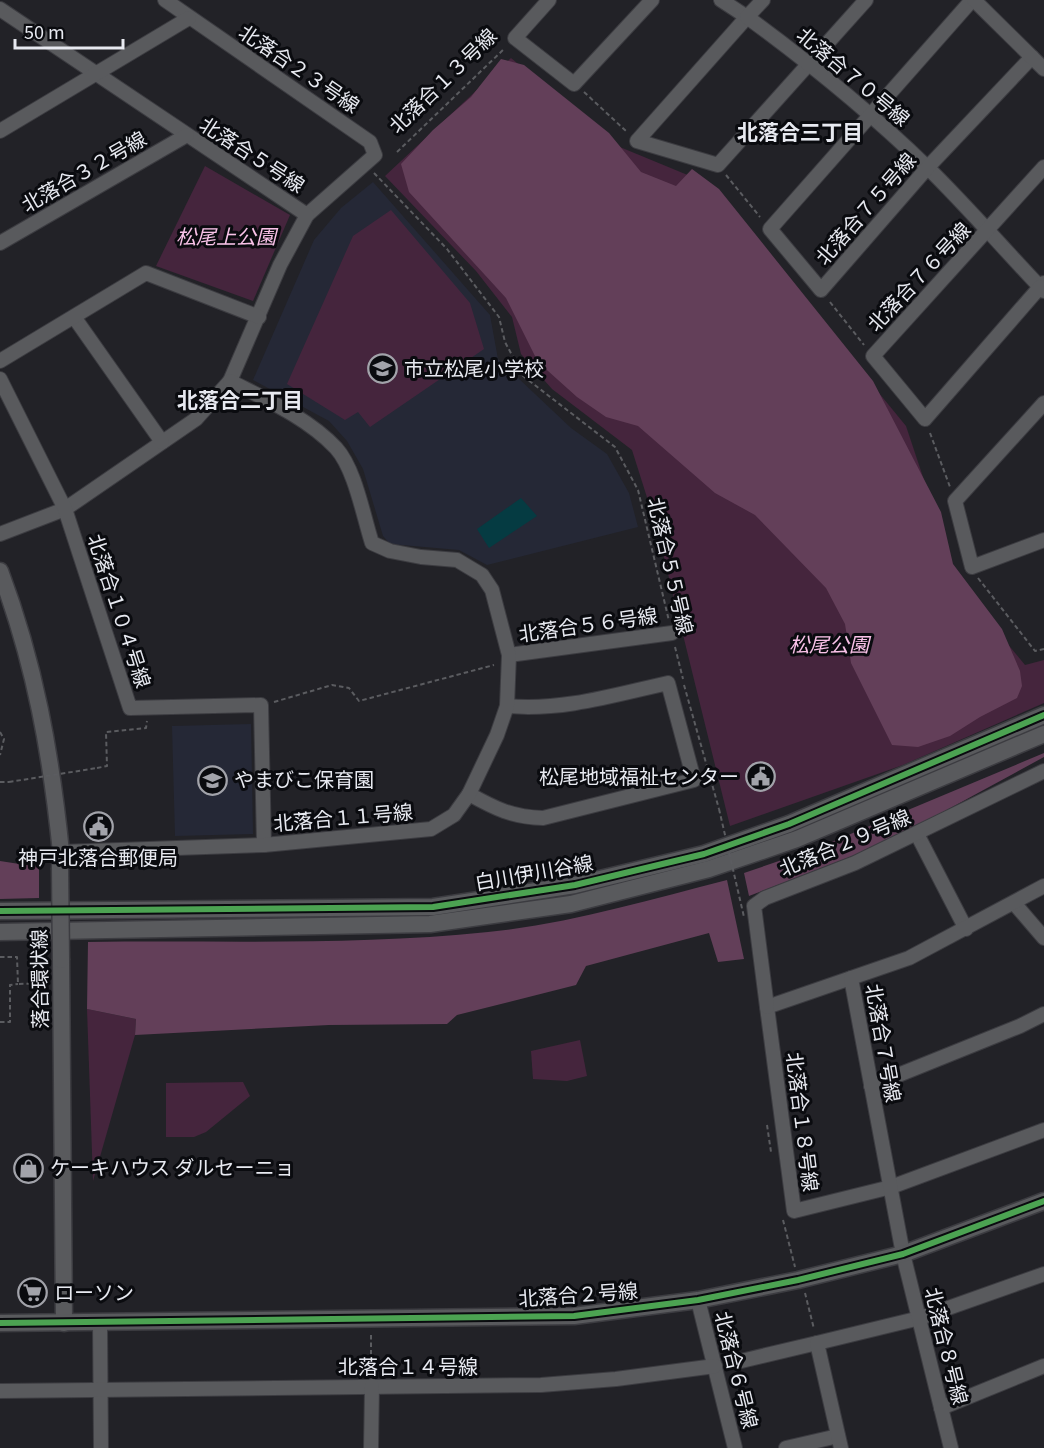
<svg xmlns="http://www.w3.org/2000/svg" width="1044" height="1448" font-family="Georgia,'Noto Sans JP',serif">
<rect width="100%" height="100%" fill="#222227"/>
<!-- built -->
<g fill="#252836">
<path d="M373,182L490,315L498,359L571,428L607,454L629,493L638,527L487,565L459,550L390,544L383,536L363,469L347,441L329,421L253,380L314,240L341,208Z"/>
<path d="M251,724L253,834L175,836L172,726Z"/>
</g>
<!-- green -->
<g fill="#45253d">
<path d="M511,58L615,145L707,183L906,426L938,522L944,567L1025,665L1044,660V703L903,765L730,826L657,529L632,450L552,389L521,354L512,317L476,271L385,176Z"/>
<path d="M205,166L290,215L253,301L156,266Z"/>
<path d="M391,210L470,303L484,349L370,427L358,412L345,420L287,384L353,236Z"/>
<path d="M87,1009L136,1019L135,1035L93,1181Z"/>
<path d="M580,1040L587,1076L567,1081L533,1079L531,1051Z"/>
<path d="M243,1082L250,1096L206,1132L194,1137H166V1083Z"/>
</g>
<!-- forest -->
<g fill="#633f59">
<path d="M501,59L524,65L609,133L641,172L676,186L692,169L719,189L873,381L941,512L953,564L1002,629L1020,671L1022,686L1017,698L980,717L950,736L918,747L892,745L851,663L845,624L826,588L755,515L715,493L638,426L606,417L577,397L538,362L506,298L409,192L401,164L433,130L471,97Z"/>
<path d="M1044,753V757L886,843L749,896L744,873L817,848Z"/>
<path d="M0,861L39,867V898L0,899Z"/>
<path d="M727,880L744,959L718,962L709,933L586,966L576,985L457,1015L447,1024L329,1025L135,1035L136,1019L87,1009L88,942C221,940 355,946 488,932C569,924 648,900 727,880Z"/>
</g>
<!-- water -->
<path fill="#053b42" d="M521,498L537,516L489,548L477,529Z"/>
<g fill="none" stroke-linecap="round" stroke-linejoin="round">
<defs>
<g id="minor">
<path d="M165,0L370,142L375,155L307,215"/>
<path d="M549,0L515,38L574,84L652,0"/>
<path d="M721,0L747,17L637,141L718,165L866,0"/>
<path d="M763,0L747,17C810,63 871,113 927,167C966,205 1002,247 1040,287L1044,283"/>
<path d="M972,0L770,229L821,290L928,167L1032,57"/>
<path d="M974,0L1044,69"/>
<path d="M0,9L307,215L280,265L230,381L196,419L65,509L0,534"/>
<path d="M0,131L189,18"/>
<path d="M1044,167L873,356L925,419L1040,287L1044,291"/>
<path d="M0,243L187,135"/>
<path d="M74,317L162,442"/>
<path d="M0,361L146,273L259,317"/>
<path d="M0,379L65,509L130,708L261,705L264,845"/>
<path d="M1044,403L955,501L972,567L1044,540"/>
<path d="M509,655L672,633"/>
<path d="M469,794C496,809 512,817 543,818L694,780L668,683C614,695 563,711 507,706"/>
<path d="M917,834L966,929"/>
<path d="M61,852L264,845L431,829L454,815L469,794L497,735L507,706L509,655L492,590L482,575L457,560L421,557L390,551L372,543C363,515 355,469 336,448C308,418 265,399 230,381"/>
<path d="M1014,903L1044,938"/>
<path d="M851,978L767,1007L794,1211L891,1187L1044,1130"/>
<path d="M767,1007L754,906L765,898L855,863L1044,771"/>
<path d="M871,1086L1020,1026L1044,1014"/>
<path d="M698,1300L735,1448"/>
<path d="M100,1323L101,1448"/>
<path d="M737,1362L817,1343"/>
<path d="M0,1391L541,1385L616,1379L715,1366"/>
<path d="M941,1408L1044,1366"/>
<path d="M371,1448L372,1386"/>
<path d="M786,1448L838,1436"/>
<path d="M841,1448L817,1343L920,1318L1044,1274"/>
<path d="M951,1448L903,1254L851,978L909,958L1044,886"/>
</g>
<g id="tertiary">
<path d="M0,571C35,664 51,754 61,852L60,868"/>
<path d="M0,911L433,907L575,885L704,854L789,824L1044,715"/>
<path d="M0,932L430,924L571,904L709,869L797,839L1044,734"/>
<path d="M61,960L64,1323"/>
<path d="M0,1323L574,1316L698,1300L798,1280L903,1254L1044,1201"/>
</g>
</defs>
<!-- minor casing -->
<use href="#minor" stroke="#3c3c41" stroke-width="16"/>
<!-- tertiary casing -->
<use href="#tertiary" stroke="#3c3c41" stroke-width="19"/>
<!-- path -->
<g stroke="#5b5c60" stroke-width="2" stroke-dasharray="4.5 3" stroke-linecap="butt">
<path d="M584,92L626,131"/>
<path d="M397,152L505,48"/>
<path d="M374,173L447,249L499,317L505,342L523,376L615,447L638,490L669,621"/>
<path d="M726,175L760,217"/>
<path d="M830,302L864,345"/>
<path d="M930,433L950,487"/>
<path d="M978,578L1035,651L1044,649"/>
<path d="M675,647L683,679"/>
<path d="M684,685L719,809"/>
<path d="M274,702L332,685L349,688L359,701L494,665"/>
<path d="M0,732L4,739L0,755"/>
<path d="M97,768L107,766L106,732L146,728L147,721"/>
<path d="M0,782H9"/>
<path d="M0,957H17L18,984L45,983"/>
<path d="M0,1022H10V985L18,984"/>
<path d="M767,1125L771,1152"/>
<path d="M783,1220L795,1267"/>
<path d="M805,1293L814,1329"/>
<path d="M371,1335V1374"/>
</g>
<!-- minor -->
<use href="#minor" stroke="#595a5d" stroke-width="14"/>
<!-- tertiary -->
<use href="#tertiary" stroke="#595a5d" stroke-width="16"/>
<defs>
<path id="tertiary-bridge" d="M60,868L61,960"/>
</defs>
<!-- tertiary-bridge casing -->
<use href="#tertiary-bridge" stroke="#3c3c41" stroke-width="19" stroke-linecap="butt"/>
<!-- path-bridge -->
<g stroke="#5b5c60" stroke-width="2" stroke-dasharray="4.5 3" stroke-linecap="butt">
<path d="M9,782L97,768"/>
<path d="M719,809L744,917"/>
</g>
<!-- tertiary-bridge -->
<use href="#tertiary-bridge" stroke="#595a5d" stroke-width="16"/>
<defs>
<g id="cycleway">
<path d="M0,911L433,907L575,885L704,854L789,824L1044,715"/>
<path d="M0,1323L574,1316L698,1300L798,1280L903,1254L1044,1201"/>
</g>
</defs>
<!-- cycleway casing -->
<use href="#cycleway" stroke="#0a0b0f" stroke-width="10"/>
<!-- cycleway -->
<use href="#cycleway" stroke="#4ca352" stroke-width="6"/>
</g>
<!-- icons -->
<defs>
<symbol id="school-ring" viewBox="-11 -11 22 22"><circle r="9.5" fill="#0a0b0f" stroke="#a2a3aa" stroke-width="1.5"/><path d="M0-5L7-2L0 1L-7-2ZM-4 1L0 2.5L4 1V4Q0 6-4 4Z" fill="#a2a3aa"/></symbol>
<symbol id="civic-ring" viewBox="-11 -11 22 22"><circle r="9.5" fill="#0a0b0f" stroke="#a2a3aa" stroke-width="1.5"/><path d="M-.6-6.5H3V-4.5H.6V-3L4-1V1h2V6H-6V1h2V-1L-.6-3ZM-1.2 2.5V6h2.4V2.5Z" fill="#a2a3aa"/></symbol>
<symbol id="shop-ring" viewBox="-11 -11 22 22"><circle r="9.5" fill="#0a0b0f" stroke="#a2a3aa" stroke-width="1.5"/><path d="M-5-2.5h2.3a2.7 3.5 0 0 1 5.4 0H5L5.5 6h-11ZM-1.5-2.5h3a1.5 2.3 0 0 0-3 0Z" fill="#a2a3aa"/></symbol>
<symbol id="supermarket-ring" viewBox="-11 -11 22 22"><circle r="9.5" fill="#0a0b0f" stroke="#a2a3aa" stroke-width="1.5"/><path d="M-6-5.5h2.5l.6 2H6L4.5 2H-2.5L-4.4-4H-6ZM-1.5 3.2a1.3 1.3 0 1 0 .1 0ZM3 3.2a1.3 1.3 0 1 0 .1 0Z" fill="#a2a3aa"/></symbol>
</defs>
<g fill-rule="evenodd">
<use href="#school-ring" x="366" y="352" width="33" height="33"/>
<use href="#civic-ring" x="744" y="760" width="33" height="33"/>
<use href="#school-ring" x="196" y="764" width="33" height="33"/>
<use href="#civic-ring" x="82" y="810" width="33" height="33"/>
<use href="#shop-ring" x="12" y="1152" width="33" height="33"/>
<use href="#supermarket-ring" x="16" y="1276" width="33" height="33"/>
</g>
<g text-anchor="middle" stroke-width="6" stroke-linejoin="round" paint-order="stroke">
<!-- street labels -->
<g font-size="20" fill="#e7e9f0" stroke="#0a0b0f">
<text transform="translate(299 69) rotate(34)" y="7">北落合２３号線</text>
<text transform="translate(853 77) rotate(40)" y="7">北落合７０号線</text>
<text transform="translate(443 81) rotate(-44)" y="7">北落合１３号線</text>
<text transform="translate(252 155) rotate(33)" y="7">北落合５号線</text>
<text transform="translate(84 172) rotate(-30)" y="7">北落合３２号線</text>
<text transform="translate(866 209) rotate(-49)" y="7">北落合７５号線</text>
<text transform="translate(919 277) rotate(-47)" y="7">北落合７６号線</text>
<text transform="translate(670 566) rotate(77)" y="7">北落合５５号線</text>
<text transform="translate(119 611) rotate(72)" y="7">北落合１０４号線</text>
<text transform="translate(588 625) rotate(-8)" y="7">北落合５６号線</text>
<text transform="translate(343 818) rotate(-5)" y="7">北落合１１号線</text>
<text transform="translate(845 843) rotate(-23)" y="7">北落合２９号線</text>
<text transform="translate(534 873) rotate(-10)" y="7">白川伊川谷線</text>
<text transform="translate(40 979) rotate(-91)" y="7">落合環状線</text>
<text transform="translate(883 1043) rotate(80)" y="7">北落合７号線</text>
<text transform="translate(802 1122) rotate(83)" y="7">北落合１８号線</text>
<text transform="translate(578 1295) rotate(-4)" y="7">北落合２号線</text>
<text transform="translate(946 1346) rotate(76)" y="7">北落合８号線</text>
<text x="408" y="1374">北落合１４号線</text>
<text transform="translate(736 1370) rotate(76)" y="7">北落合６号線</text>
</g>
<!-- park labels -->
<g font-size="20" font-style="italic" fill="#f9c2e8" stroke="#0a0b0f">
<text x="226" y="244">松尾上公園</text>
<text x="829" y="652">松尾公園</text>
</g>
<!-- poi labels -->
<g font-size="20" fill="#e7e9f0" stroke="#0a0b0f" text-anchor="start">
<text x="404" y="376">市立松尾小学校</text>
<text x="739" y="784" text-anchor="end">松尾地域福祉センター</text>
<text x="234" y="787">やまびこ保育園</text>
<text x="98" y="865" text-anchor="middle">神戸北落合郵便局</text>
<text x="50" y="1175">ケーキハウス ダルセーニョ</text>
<text x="54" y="1300">ローソン</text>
</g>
<!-- neighbourhood labels -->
<g font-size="21" font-weight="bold" fill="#e7e9f0" stroke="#0a0b0f">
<text x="800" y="140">北落合三丁目</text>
<text x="240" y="408">北落合二丁目</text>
</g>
</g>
<!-- scale -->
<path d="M15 39v9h108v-9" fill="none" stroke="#e7e9f0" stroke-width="3"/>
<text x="24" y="39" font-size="18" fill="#e7e9f0" stroke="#0a0b0f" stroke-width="4.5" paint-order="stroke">50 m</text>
</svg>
